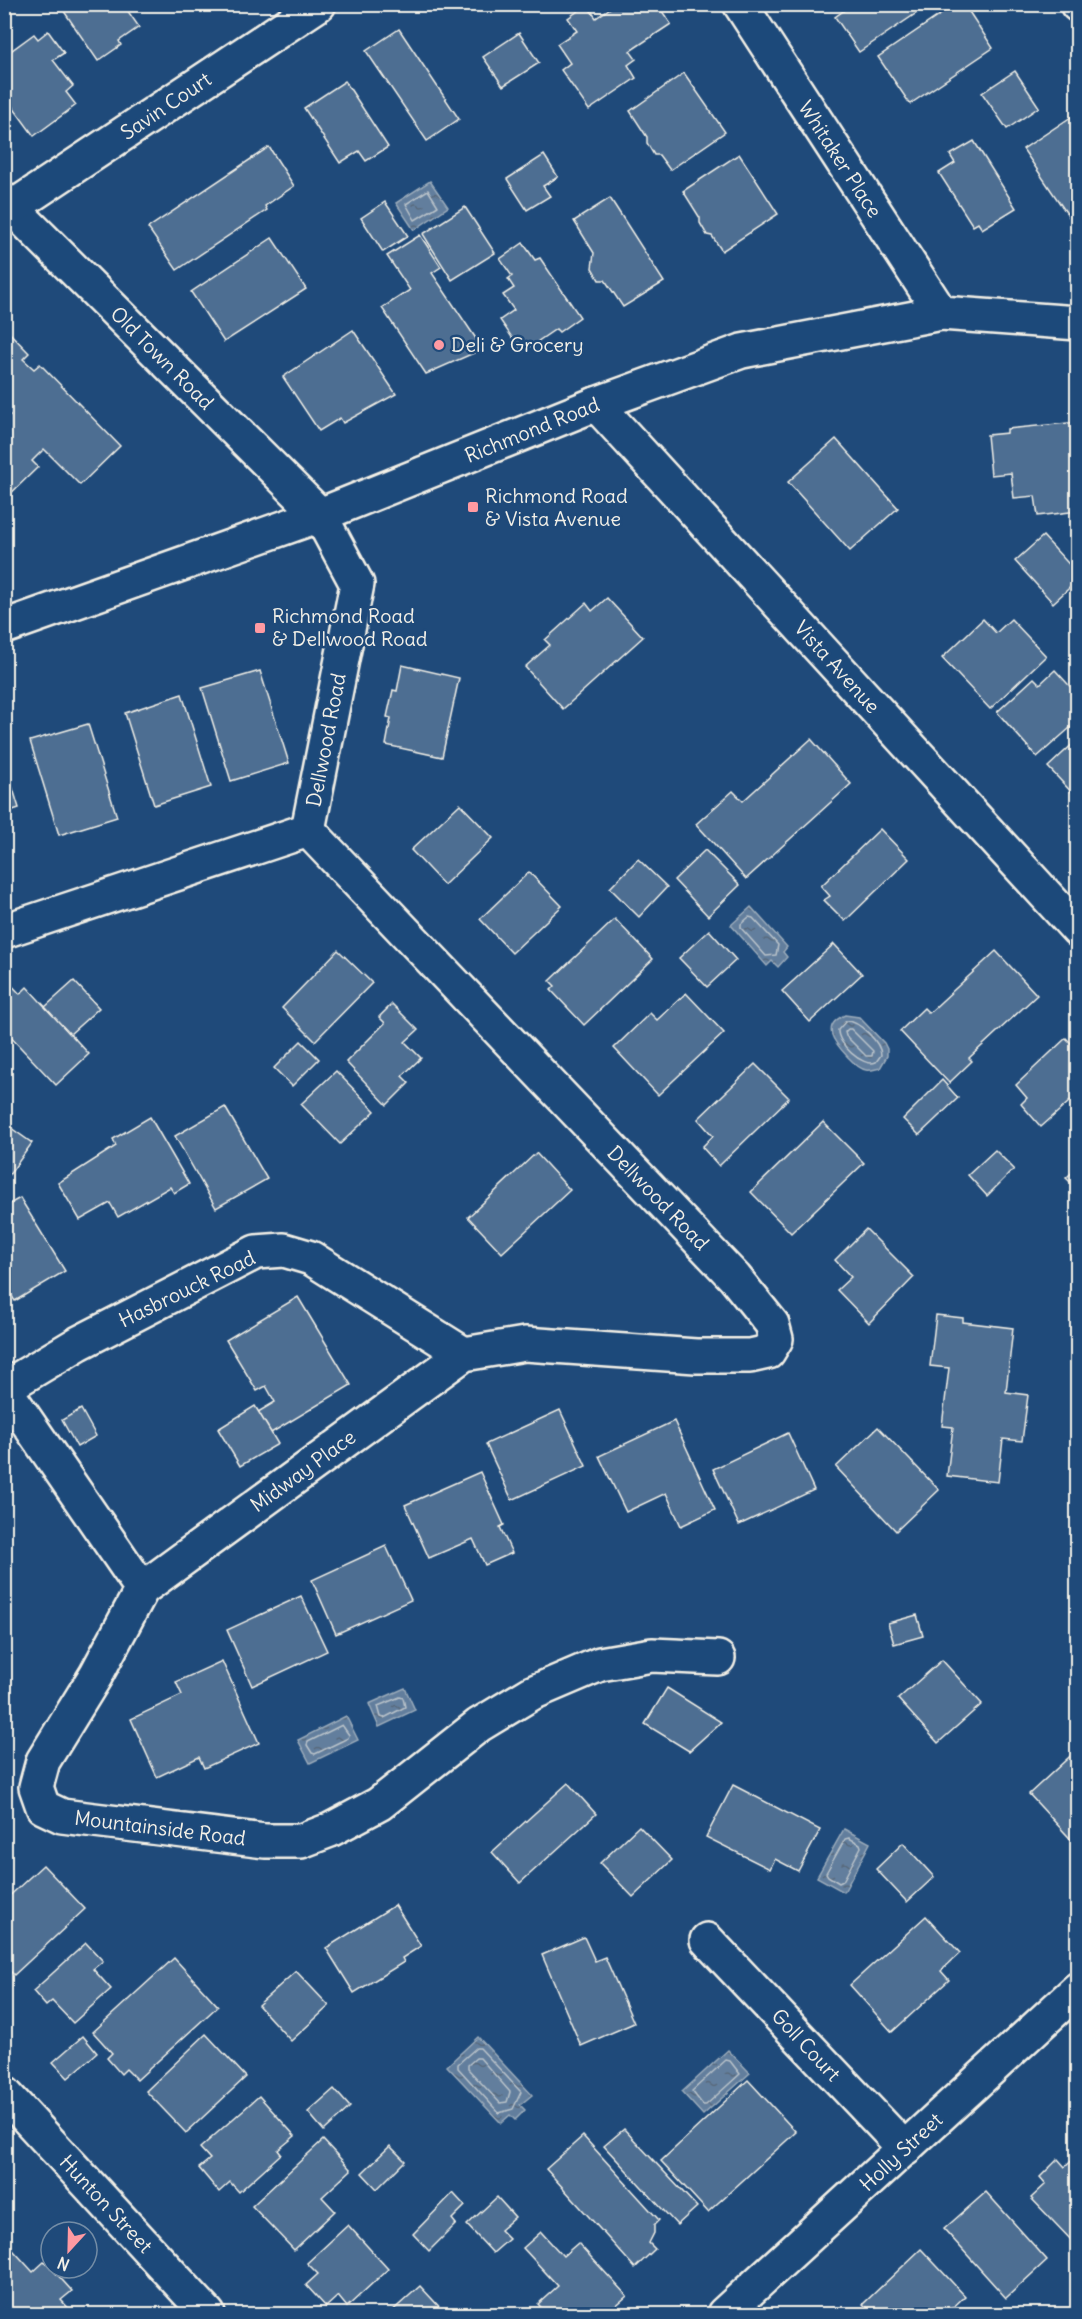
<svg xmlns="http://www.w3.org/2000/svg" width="1082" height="2319" font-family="Delius,sans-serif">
<defs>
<pattern id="water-ripples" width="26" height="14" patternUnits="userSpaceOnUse" patternTransform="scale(1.5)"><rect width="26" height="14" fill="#627e9d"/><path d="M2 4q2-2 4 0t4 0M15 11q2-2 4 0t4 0" fill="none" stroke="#58687a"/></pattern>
</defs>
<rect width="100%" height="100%" fill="#1f4a7a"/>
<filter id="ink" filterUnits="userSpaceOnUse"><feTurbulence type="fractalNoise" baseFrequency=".0167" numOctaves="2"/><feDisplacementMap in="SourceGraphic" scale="12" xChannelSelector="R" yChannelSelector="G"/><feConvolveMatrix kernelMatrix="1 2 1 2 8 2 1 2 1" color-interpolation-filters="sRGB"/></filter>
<g filter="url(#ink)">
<!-- water -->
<g fill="url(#water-ripples)" stroke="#9cacbb" stroke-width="1.5">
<path d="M430,181L448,207L414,230L396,203Z"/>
<path d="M751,907L787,947L783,952L787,957L778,967L772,961L767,966L731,925Z"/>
<path d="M845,1015L859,1017L884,1043L887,1049V1056L880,1068C875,1069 871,1071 866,1070C858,1069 852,1061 847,1056C834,1042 820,1026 845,1015Z"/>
<path d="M405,1688L415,1710L379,1727L369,1704Z"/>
<path d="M346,1716L358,1740L310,1763L298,1740Z"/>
<path d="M844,1829L870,1843L844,1892L817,1877Z"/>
<path d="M478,2037L532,2095L520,2105L525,2110L515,2120L510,2115L501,2123L447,2066Z"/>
<path d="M728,2050L750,2073L703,2115L682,2092Z"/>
</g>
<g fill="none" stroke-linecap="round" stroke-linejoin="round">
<!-- shore -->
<g stroke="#bac3ca" stroke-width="1.5">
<path d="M428,190L438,206L415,220L406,204Z"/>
<path d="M749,917L753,918L778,945L776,955L766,956L741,928V924Z"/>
<path d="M846,1021C859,1020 881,1043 881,1055L876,1062C862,1068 837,1043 838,1030Z"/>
<path d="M848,1029H851L873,1051L872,1056H866L846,1036L845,1032Z"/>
<path d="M400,1697L403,1698L405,1707L384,1718L381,1717L378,1706Z"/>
<path d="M342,1725L349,1735L348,1738L315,1754L312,1753L307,1745L308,1742Z"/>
<path d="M849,1838L860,1844L861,1847L843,1881L839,1883L828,1876L826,1873L845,1839Z"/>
<path d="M476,2048H480L521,2092L513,2109L499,2113L458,2068V2064Z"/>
<path d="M476,2058H480L510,2092L507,2102L500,2103L468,2069V2065Z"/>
<path d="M726,2060L730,2061L740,2074L706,2105H703L692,2091Z"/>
</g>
</g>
<!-- building -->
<g fill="#4d6e92" stroke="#f4f1e8" stroke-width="1.5">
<path d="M59,4H123L139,27L119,41L121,45L98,61Z"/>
<path d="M616,4H657L671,24L630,51L636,59L628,65L636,78L589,110L561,70L570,63L557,44L577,31L568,18L587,5L596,18Z"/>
<path d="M853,4H930L859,52L835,17Z"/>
<path d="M956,4H964L993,48L910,104L878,57Z"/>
<path d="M399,29L459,119L427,141L366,51Z"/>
<path d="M48,31L64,53L53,60L73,86L66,92L76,105L34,136L4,95V56L34,34L38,39Z"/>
<path d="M519,33L539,63L503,86L483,57Z"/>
<path d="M1015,71L1039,107L1007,129L982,93Z"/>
<path d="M684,73L725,132L670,170L659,155H654L647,143V137L630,111Z"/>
<path d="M345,81L388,147L366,161L359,151L340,163L304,108Z"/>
<path d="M1071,117L1078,128V230L1023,149Z"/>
<path d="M974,141L1016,208L982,229L978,223L973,226L939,173L955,163L950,155Z"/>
<path d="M269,147L294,186L265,206L267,210L177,270L148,228Z"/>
<path d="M739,154L778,214L722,251L712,236L707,235L700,223V218L683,191Z"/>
<path d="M544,155L558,177L543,186L550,196L527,210L507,179Z"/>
<path d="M610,198L664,282L623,307L605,280H599L592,268L594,253L574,221Z"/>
<path d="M385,202L408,236L383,252L361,218Z"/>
<path d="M465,207L495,253L452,280L423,234Z"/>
<path d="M420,235L441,267L432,273L483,349L426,374L382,308L410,290L387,256Z"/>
<path d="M272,238L306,289L224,342L191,292Z"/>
<path d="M523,243L535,260L540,258L580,317L559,332L556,329L522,352L500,320L514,310L503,295L514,288L508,279L512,276L500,259Z"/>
<path d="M4,327L29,353L23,359L34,369L40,364L120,446L80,485L44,449L32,461L38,467L4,500V421L10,415L4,410Z"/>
<path d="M353,330L396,394L343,423L340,418L319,431L283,377Z"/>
<path d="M1078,422V511L1038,516L1035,496L1014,498L1011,473L991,475L987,435L1007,433V429Z"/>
<path d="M836,439L898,508L850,551L788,482Z"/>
<path d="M1043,536L1078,574V580L1053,603L1015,561Z"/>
<path d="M607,598L643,637L563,709L525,667L550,645L545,640L586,603L592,611Z"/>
<path d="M983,619L996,633L1011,619L1046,656L990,709L942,658Z"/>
<path d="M402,665L459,678L442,757L386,745L391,718L387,717L393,690L397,691Z"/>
<path d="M1055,670L1078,695V721L1037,757L997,712L1034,678L1040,684Z"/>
<path d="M260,671L289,763L231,781L202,688Z"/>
<path d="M182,694L211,787L154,805L125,713Z"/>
<path d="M88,724L117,817L59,835L30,741Z"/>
<path d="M811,739L851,784L746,879L696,824L733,791L743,801Z"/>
<path d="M1078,739V799L1048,767Z"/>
<path d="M4,760L19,808L4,813Z"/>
<path d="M460,804L493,838L444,885L411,850Z"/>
<path d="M880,829L909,859L845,921L824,900L830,896L821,886Z"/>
<path d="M705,850L740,885L708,916L674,880Z"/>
<path d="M638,859L667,887L639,917L610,888Z"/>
<path d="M529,872L562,906L512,953L480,919Z"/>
<path d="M615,919L653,959L584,1025L551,990L555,986L550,981Z"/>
<path d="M709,930L736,960L707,987L679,958Z"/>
<path d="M834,944L862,974L810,1022L782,991Z"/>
<path d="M338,950L372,983L315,1041L282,1008Z"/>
<path d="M996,951L1037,995L969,1058L972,1061L949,1083L900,1031L924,1008L929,1013Z"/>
<path d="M4,977L20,994L27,987L89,1054L56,1085L4,1030Z"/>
<path d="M74,981L99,1008L70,1034L45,1007Z"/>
<path d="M686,993L724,1033L658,1095L614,1048L650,1013L657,1020Z"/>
<path d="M392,1004L418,1030L405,1042L421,1058L402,1076L409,1083L387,1105L346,1062L385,1023L379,1017Z"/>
<path d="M1066,1038L1078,1050V1094L1041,1127L1021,1104L1027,1098L1016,1085Z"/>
<path d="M301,1041L319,1059L292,1086L274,1068Z"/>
<path d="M755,1064L789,1098L719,1166L702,1147L713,1136L698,1119Z"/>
<path d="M336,1071L375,1111L340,1144L301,1104Z"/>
<path d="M942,1080L958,1098L919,1135L903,1119Z"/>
<path d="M225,1107L267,1179L216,1208L175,1136Z"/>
<path d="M150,1117L189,1184L174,1193L170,1187L118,1217L110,1203L80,1220L58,1183L116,1146L113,1139Z"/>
<path d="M823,1122L864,1163L791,1233L751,1192Z"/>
<path d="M4,1123L32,1143L7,1178L4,1176Z"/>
<path d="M995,1150L1014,1169L987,1196L968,1175Z"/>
<path d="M536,1153L570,1190L502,1253L468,1217Z"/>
<path d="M1078,1167V1189L1066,1178Z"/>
<path d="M20,1198L65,1271L15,1301L4,1285V1207Z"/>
<path d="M866,1229L914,1277L869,1323L837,1290L851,1277L835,1260Z"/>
<path d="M298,1297L351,1385L271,1433L258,1412L275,1402L266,1386L257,1391L226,1340Z"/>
<path d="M936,1315L963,1318V1322L1013,1328L1006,1392L1028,1395L1022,1441L1003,1439L998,1482L947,1476L953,1427L942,1426L949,1368L930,1366Z"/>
<path d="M255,1406L278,1444L240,1466L218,1429Z"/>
<path d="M81,1409L96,1436L77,1447L62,1420Z"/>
<path d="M560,1410L586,1466L512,1500L486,1444Z"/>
<path d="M674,1421L715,1510L681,1526L666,1493L626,1512L599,1456Z"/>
<path d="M878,1427L939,1490L896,1531L836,1467Z"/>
<path d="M788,1433L814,1490L739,1525L713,1469Z"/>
<path d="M480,1472L504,1525L500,1527L512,1553L485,1565L473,1539L429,1558L405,1505Z"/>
<path d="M386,1546L411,1600L336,1634L312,1580Z"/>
<path d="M301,1596L327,1651L252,1686L227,1630Z"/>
<path d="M917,1615L923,1636L894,1644L888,1623Z"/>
<path d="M942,1660L982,1704L938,1743L898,1699Z"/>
<path d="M222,1661L259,1743L204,1768L199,1757L157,1777L131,1719L182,1695L176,1682Z"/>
<path d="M667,1688L721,1722L689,1751L645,1724Z"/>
<path d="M1078,1749V1847L1029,1794Z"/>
<path d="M568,1783L596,1814L520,1883L492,1852Z"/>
<path d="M733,1785L820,1830L798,1871L775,1859L770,1869L706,1837Z"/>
<path d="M639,1826L672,1860L633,1897L600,1863Z"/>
<path d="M903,1843L934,1877L907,1902L876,1869Z"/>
<path d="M43,1865L85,1909L14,1975L4,1965V1901Z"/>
<path d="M395,1905L421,1946L402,1958L404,1962L354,1993L326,1948Z"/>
<path d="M926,1916L960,1953L941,1971L949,1980L892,2032L850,1985Z"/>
<path d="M584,1937L595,1961L605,1957L634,2023L581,2046L542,1955Z"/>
<path d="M86,1943L103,1961L93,1969L111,1989L73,2023L52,2001L46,2006L33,1991Z"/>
<path d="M174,1958L218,2006L137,2080L126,2069L121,2074L107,2058L112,2053L93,2032Z"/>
<path d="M296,1971L329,2006L291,2041L258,2005Z"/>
<path d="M206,2034L246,2077L186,2133L146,2091Z"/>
<path d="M83,2036L97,2053L68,2078L53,2062Z"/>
<path d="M748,2080L796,2132L708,2212L661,2161Z"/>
<path d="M334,2089L350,2107L324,2131L308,2112Z"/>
<path d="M259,2096L295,2136L278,2150L281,2154L239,2192L230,2182L219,2192L199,2168L210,2159L200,2148Z"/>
<path d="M624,2129L697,2207L677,2225L604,2146Z"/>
<path d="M583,2136L659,2220L654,2225V2233L649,2243L655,2249L635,2268L546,2169Z"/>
<path d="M323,2140L351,2170L322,2197L335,2211L294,2250L252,2206Z"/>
<path d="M390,2146L405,2161L377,2189L362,2173Z"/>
<path d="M1078,2155V2237L1073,2242L1031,2198L1046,2184L1040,2177L1058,2159L1065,2167Z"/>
<path d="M986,2192L1047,2260L1006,2298L944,2229Z"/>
<path d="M453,2193L465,2206L452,2219L456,2224L429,2251L413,2234Z"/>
<path d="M497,2197L515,2217L500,2230L509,2239L493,2253L467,2225Z"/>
<path d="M348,2225L388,2269L347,2307L338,2296L326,2307L306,2285L318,2274L307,2263Z"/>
<path d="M541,2232L563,2256L578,2243L627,2296L606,2314H547L538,2304L558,2286L523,2248Z"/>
<path d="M921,2249L965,2296L946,2314H873L863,2304Z"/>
<path d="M13,2250L33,2272L45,2261L72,2291L61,2300L74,2314H4V2258Z"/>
<path d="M420,2286L446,2314H389Z"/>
</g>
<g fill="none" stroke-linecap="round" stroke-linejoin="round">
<defs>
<g id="street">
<path d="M740,4L941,313"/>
<path d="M1077,4L1078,5"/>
<path d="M4,200L320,515L357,584L308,830"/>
<path d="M13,207L319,4"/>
<path d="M596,404L1078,930"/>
<path d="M308,830L735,1278L772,1324L776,1339L768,1352L750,1356H696L525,1344L464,1354L142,1589L96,1675L43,1761L36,1787L43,1807L62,1816L265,1841H301L330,1830L379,1804L479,1725L532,1693L600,1664L652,1655L718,1658"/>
<path d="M4,931L308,830"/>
<path d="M4,1388L79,1343L256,1252L284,1250L311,1258L464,1354"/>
<path d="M4,1388L142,1589"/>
<path d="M707,1940L905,2149"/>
<path d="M4,2093L208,2314"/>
<path d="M724,2314L1078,1989"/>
</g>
<path id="secondary" d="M4,627L320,515L596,404L742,351L941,313L1078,323"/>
</defs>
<!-- street casing -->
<use href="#street" stroke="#f4f1e8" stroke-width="38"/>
<!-- secondary casing -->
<use href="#secondary" stroke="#f4f1e8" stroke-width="38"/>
<!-- street -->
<use href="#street" stroke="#1f4a7a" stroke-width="33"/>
<!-- secondary -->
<use href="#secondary" stroke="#1f4a7a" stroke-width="33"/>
</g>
</g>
<!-- markers -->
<g fill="#ff9aa2" stroke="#1f4a7a" stroke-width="2">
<circle cx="439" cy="345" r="6"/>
<rect x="467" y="501" width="12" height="12" rx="3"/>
<rect x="254" y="622" width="12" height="12" rx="3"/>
</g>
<g text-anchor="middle" stroke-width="5" stroke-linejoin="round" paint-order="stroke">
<!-- street labels -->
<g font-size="20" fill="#f4f1e8" stroke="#1f4a7a">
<text transform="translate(166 106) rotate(-34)" y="7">Savin Court</text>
<text transform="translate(840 159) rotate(57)" y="7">Whitaker Place</text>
<text transform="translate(162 358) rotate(45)" y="7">Old Town Road</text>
<text transform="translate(532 430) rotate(-22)" y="7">Richmond Road</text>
<text transform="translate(837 667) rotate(48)" y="7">Vista Avenue</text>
<text transform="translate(326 740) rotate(-79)" y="7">Dellwood Road</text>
<text transform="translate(658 1198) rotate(46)" y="7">Dellwood Road</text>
<text transform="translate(187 1289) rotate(-26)" y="7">Hasbrouck Road</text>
<text transform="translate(303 1471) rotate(-36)" y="7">Midway Place</text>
<text transform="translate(160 1828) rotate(7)" y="7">Mountainside Road</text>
<text transform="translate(806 2045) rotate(47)" y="7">Goll Court</text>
<text transform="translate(901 2152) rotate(-43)" y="7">Holly Street</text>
<text transform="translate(106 2204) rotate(47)" y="7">Hunton Street</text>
</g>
<!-- poi labels -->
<g font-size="20" fill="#f4f1e8" stroke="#1f4a7a" text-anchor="start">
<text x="451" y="352">Deli &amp; Grocery</text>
<text x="485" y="503">Richmond Road<tspan x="485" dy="23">&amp; Vista Avenue</tspan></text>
<text x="272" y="623">Richmond Road<tspan x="272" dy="23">&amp; Dellwood Road</tspan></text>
</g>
</g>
<!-- margin -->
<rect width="1082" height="2319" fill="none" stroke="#1f4a7a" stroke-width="24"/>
<rect x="12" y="12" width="1058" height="2295" fill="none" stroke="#f4f1e8" stroke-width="2" filter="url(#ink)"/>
<!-- north arrow -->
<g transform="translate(69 2250) rotate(202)"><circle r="28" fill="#1f4a7a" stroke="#748da6" stroke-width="1.5"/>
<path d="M0-4.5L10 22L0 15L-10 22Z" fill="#ff9aa2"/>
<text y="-9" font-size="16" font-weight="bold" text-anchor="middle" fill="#f4f1e8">N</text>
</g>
</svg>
